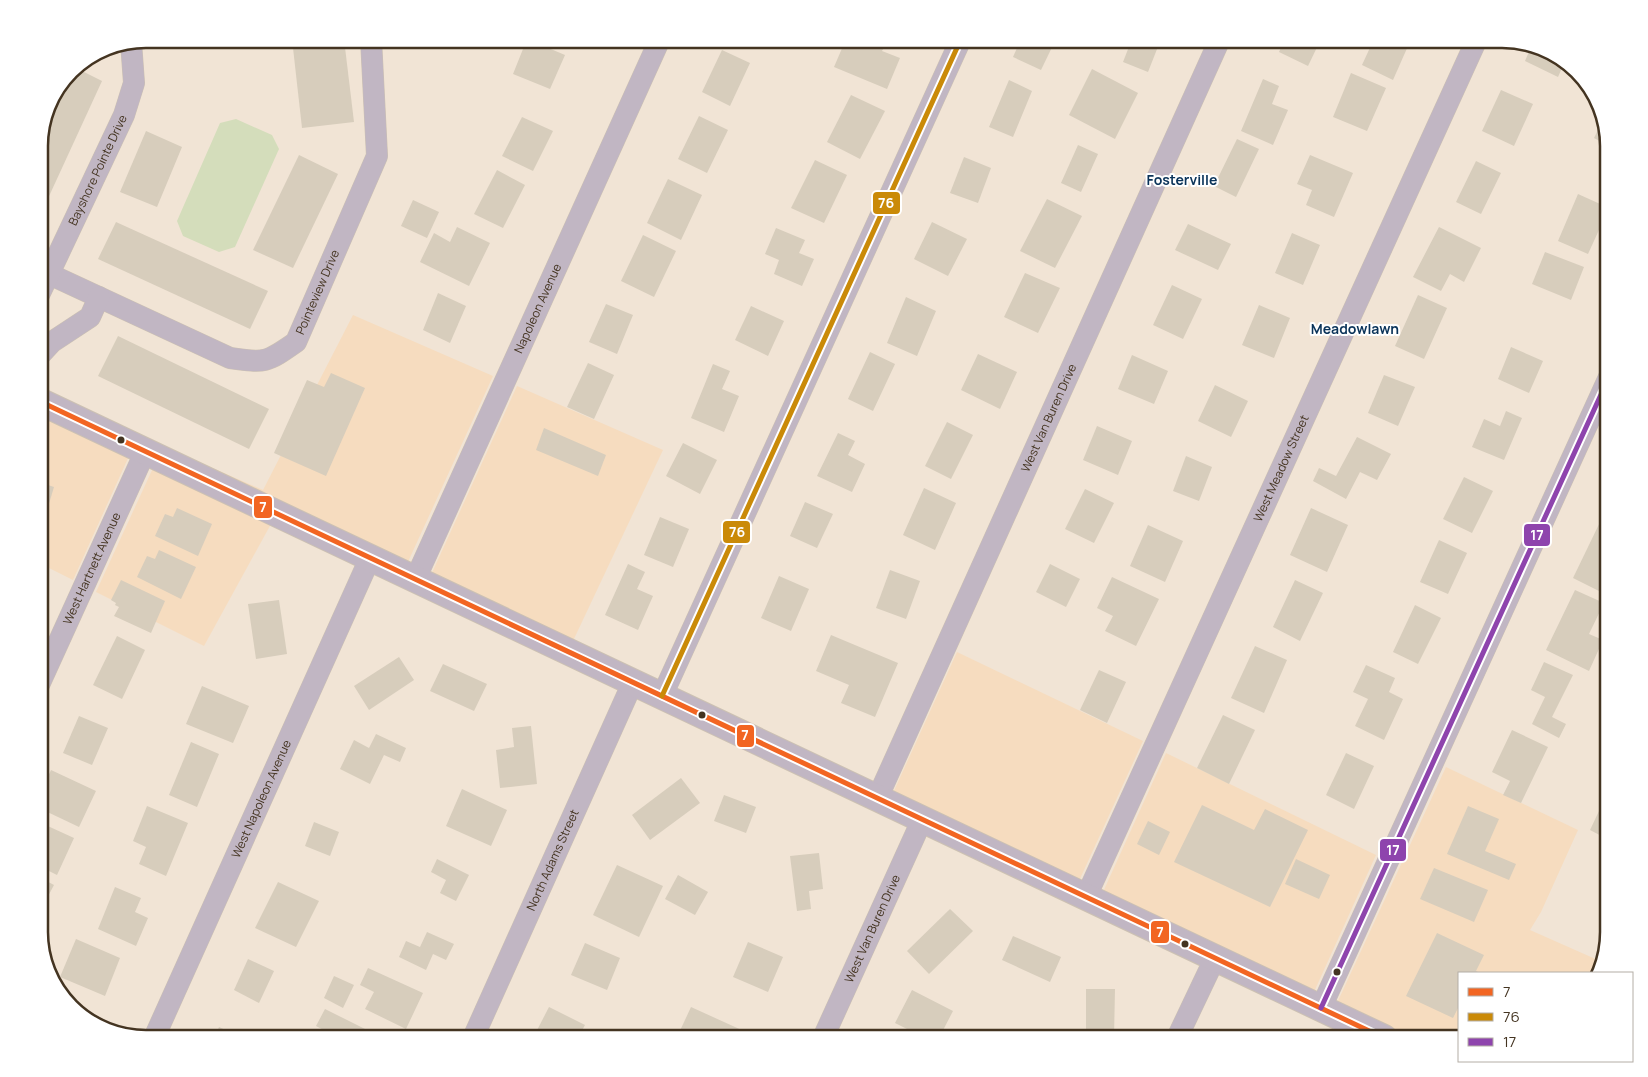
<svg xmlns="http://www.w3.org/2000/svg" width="1648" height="1077" font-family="Manrope,sans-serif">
<rect width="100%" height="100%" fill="#f1e4d5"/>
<!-- built -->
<g fill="#f6dcbf">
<path d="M353,315L493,376L407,564L135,434L263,490Z"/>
<path d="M517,386L663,450L573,641L431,575Z"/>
<path d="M39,415L129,456L73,580L39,563Z"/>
<path d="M153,468L271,524L204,646L96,592Z"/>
<path d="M957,652L1143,741L1079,881L893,793Z"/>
<path d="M1166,753L1376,855L1314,992L1103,892Z"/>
<path d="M1446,767L1578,830L1541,912L1530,930L1600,961L1597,973H1459V1038H1411L1337,1003Z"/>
<path d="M1335,1027L1357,1038H1330Z"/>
</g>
<!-- green -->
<path fill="#d4ddbb" d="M236,119L272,135L279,149L235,247L219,252L183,236L177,221L220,123Z"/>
<!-- building -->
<g fill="#d7cdbc">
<path d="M162,39H213V44L163,49Z"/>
<path d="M292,39H344L354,122L302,128Z"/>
<path d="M527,39L565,55L550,89L513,74Z"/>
<path d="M846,39H854L865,43L867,39H888L882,51L900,58L887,89L834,67Z"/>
<path d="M1021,39H1056L1041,70L1013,57Z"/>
<path d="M1132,39H1161L1148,72L1123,62Z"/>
<path d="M1285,39H1321L1308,66L1279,52Z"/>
<path d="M1374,39H1393L1408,46L1393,80L1362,65Z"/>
<path d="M1531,47L1561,57L1565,61L1558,77L1525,61Z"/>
<path d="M722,50L750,63L730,106L702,92Z"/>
<path d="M74,67L102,81L39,218V139L47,105L70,70Z"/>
<path d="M1092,69L1138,93L1115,139L1069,115Z"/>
<path d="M1351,73L1386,88L1367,131L1333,117Z"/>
<path d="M1263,79L1279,86L1272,104L1288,110L1273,145L1241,131Z"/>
<path d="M1009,80L1032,91L1013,137L989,127Z"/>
<path d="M1501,90L1533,104L1514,146L1482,131Z"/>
<path d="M851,95L885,111L860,159L827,142Z"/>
<path d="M699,116L728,130L707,173L678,159Z"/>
<path d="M522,117L553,131L533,171L502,156Z"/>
<path d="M1603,120L1609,145V146L1594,138Z"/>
<path d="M146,131L182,147L157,207L120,192Z"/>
<path d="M1237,139L1259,149L1236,197L1214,186Z"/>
<path d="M1078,145L1098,154L1081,192L1061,183Z"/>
<path d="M299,155L338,174L293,268L253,250Z"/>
<path d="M1310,155L1353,173L1334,217L1306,205L1312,190L1297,184Z"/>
<path d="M964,157L991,168L978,203L950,193Z"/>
<path d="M815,160L847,175L824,223L791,208Z"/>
<path d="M1476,161L1501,173L1481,214L1456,202Z"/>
<path d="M497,170L525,185L503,228L474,214Z"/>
<path d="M668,179L702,195L681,240L647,223Z"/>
<path d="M1578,194L1609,208L1588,254L1558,241Z"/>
<path d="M1047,199L1082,216L1055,268L1020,251Z"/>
<path d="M413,200L439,212L427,238L401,226Z"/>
<path d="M116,222L268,291L250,329L98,259Z"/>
<path d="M932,222L967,239L948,276L914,259Z"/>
<path d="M1188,224L1231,244L1218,270L1175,250Z"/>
<path d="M457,227L490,243L469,286L420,262L434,233L450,242Z"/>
<path d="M1439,227L1481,248L1464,282L1450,274L1441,291L1413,277Z"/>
<path d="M776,228L805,240L799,253L814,259L802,286L774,274L779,260L765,254Z"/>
<path d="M1292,233L1320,245L1303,285L1275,273Z"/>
<path d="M643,235L676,251L654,297L621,281Z"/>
<path d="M1545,252L1584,267L1571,300L1532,284Z"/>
<path d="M1025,273L1060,288L1038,333L1004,317Z"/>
<path d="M1172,285L1202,299L1183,339L1153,325Z"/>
<path d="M438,293L466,306L450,343L423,330Z"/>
<path d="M1418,295L1447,308L1424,359L1395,346Z"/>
<path d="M906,297L936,311L917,356L887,343Z"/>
<path d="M606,304L633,315L617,354L589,342Z"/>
<path d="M1259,305L1290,318L1274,358L1242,345Z"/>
<path d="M751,306L784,321L768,356L735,340Z"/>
<path d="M118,336L269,409L249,449L98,376Z"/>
<path d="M1511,347L1543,361L1529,393L1498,379Z"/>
<path d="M870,352L895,364L873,411L848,399Z"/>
<path d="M978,354L1017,372L1000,409L961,390Z"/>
<path d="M1132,355L1168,371L1154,404L1118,389Z"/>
<path d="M588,363L614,375L594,419L567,407Z"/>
<path d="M713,364L730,371L722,389L739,396L724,432L691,418Z"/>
<path d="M331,373L365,388L326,476L274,453L307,380L324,387Z"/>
<path d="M1384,375L1415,387L1398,426L1368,413Z"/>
<path d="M1215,385L1248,401L1231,437L1198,421Z"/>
<path d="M1506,411L1522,418L1504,460L1472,447L1484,419L1500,426Z"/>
<path d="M947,422L973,435L951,479L925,466Z"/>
<path d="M1097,426L1132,441L1118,475L1083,460Z"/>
<path d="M544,428L606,455L598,476L536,450Z"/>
<path d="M838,433L855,441L848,455L865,464L852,492L817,476Z"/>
<path d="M1357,437L1391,454L1377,480L1360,472L1346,499L1313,481L1319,468L1336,476Z"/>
<path d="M683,443L717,460L700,494L666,476Z"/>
<path d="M1186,456L1212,467L1199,501L1173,491Z"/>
<path d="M1464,477L1493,491L1472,533L1443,519Z"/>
<path d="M39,482L54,487L45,517L39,515Z"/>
<path d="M924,488L956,503L935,550L903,535Z"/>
<path d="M1085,489L1114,503L1094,543L1065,529Z"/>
<path d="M805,502L833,514L817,548L790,536Z"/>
<path d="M177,508L212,524L198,556L155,536L165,514L173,517Z"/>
<path d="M1311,508L1348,525L1327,572L1290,555Z"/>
<path d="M660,517L689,529L673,567L644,555Z"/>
<path d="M1602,518L1609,522V596L1573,578Z"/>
<path d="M1148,525L1183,541L1165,582L1130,566Z"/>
<path d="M1439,540L1467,553L1448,594L1420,582Z"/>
<path d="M39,541L46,544L41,554L49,558L39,579Z"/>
<path d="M159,550L196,567L181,599L137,577L147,556L155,559Z"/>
<path d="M628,564L645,572L637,589L653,596L638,630L605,615Z"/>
<path d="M1050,564L1080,579L1066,607L1036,592Z"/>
<path d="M890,570L920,581L906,619L876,608Z"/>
<path d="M779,576L809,589L791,631L761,618Z"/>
<path d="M1112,577L1159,599L1136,646L1105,631L1113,616L1097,608Z"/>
<path d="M121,580L165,601L151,633L114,616L119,607L115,605L116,603L111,600Z"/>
<path d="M1295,580L1323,593L1300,641L1273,627Z"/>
<path d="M1575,590L1604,603L1589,634L1603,640L1589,671L1546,650Z"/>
<path d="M279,600L287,654L256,659L248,604Z"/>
<path d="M1415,605L1441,618L1418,664L1393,652Z"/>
<path d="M831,635L898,663L875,717L841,703L849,685L816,671Z"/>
<path d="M117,636L145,650L122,699L93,685Z"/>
<path d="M1255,646L1287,660L1264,713L1231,698Z"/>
<path d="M399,657L414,680L369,710L354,686Z"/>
<path d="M1544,662L1573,675L1552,717L1566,724L1559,738L1532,724L1545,697L1531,690Z"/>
<path d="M443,664L487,684L474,711L430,691Z"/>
<path d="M1366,665L1395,678L1389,692L1403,699L1384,740L1355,726L1368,699L1353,692Z"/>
<path d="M1099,670L1126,682L1107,723L1080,710Z"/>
<path d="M202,686L249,706L233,743L186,724Z"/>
<path d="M1223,715L1255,730L1229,784L1197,768Z"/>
<path d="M79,716L108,728L92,765L63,753Z"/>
<path d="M531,726L537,784L500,788L496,750L514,747L512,728Z"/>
<path d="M1512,730L1548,747L1521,803L1503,795L1510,781L1492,772Z"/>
<path d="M376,734L406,748L400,762L384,755L370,784L340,769L354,740L369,748Z"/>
<path d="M191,742L219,754L197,807L169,795Z"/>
<path d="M1346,753L1374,766L1354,809L1326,795Z"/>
<path d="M51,770L96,791L79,827L39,808V796Z"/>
<path d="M681,778L700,803L650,840L632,815Z"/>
<path d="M462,789L507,810L491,846L446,826Z"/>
<path d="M1609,790V840L1590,830Z"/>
<path d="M724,795L756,807L746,833L714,821Z"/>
<path d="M1202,805L1254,830L1265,809L1308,830L1270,907L1174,862Z"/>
<path d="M147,806L188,823L166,876L139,864L146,847L133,841Z"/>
<path d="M1468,806L1499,819L1485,851L1516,864L1509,880L1447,854Z"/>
<path d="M1148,821L1170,832L1159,855L1137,844Z"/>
<path d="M39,822L74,838L57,875L39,866Z"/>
<path d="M314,822L339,832L330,856L305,846Z"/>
<path d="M819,853L823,889L809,891L811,909L797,911L790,856Z"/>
<path d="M437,859L469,875L456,901L440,893L446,880L431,872Z"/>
<path d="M1296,859L1330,875L1319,899L1285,884Z"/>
<path d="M617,865L663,886L639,937L593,915Z"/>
<path d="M1434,868L1488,890L1474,922L1420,899Z"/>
<path d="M678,875L708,892L695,915L665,899Z"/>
<path d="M39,877L54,885L39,913Z"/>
<path d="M278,882L319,901L296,947L255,928Z"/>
<path d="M115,887L141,898L135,912L148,918L136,946L98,929Z"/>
<path d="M950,909L973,931L929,974L907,951Z"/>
<path d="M427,932L454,944L446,960L433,954L426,970L399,957L406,941L420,947Z"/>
<path d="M1437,933L1484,955L1476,971L1480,973H1459V1006L1453,1018L1406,996Z"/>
<path d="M1013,936L1061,957L1050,982L1002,960Z"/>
<path d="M76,939L120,958L105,996L60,977Z"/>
<path d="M748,942L783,957L768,992L733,977Z"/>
<path d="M585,943L620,958L607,990L571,975Z"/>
<path d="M248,959L274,971L259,1003L234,990Z"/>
<path d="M368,968L423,993L406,1029L365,1009L374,992L360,985Z"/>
<path d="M334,976L354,985L343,1008L324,998Z"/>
<path d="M1086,989H1115L1114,1038H1086Z"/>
<path d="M912,990L953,1011L939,1038H904L909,1030L895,1023Z"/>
<path d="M549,1007L585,1025L578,1038H533Z"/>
<path d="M691,1007L746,1032L743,1038H685L678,1035Z"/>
<path d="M325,1009L383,1038H329L331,1034L316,1026Z"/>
<path d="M219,1027L243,1038H209L211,1034L215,1036Z"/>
<path d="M1246,1032L1258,1038H1243Z"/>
</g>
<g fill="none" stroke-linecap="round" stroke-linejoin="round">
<defs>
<g id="minor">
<path id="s1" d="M49,274L230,358C266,363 266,363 296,342L377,156L371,39"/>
<path id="s2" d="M39,295L124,115L134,83L131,42"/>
<path d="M39,356L52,342L90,317L99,297"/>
<path id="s3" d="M415,580L660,39"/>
<path id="s4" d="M39,685L145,452"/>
<path d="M662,696L961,39"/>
<path id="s5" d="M877,799L1220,39"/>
<path id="s6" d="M1086,897L1477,39"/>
<path d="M1321,1008L1609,377"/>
<path id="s7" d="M154,1038L370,558"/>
<path id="s8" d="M473,1038L633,682"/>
<path id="s9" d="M823,1038L922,820"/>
<path d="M1177,1038L1215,958"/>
</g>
<path id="tertiary" d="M39,401L1384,1038"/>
</defs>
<!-- minor casing -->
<use href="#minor" stroke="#ccc1b3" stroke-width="22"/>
<!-- tertiary casing -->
<use href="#tertiary" stroke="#ccc1b3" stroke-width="28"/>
<!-- minor -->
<use href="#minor" stroke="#c1b6c3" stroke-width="21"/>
<!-- tertiary -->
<use href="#tertiary" stroke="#c1b6c3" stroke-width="26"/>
<defs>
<path id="bus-1" d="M39,401L1384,1038"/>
<path id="bus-2" d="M662,696L961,39"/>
<path id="bus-3" d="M1321,1008L1609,377"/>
</defs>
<!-- bus-1 casing -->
<use href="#bus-1" stroke="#fff" stroke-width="9"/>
<!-- bus-2 casing -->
<use href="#bus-2" stroke="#fff" stroke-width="9"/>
<!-- bus-3 casing -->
<use href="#bus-3" stroke="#fff" stroke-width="9"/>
<!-- bus-1 -->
<use href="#bus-1" stroke="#f26522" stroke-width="5"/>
<!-- bus-2 -->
<use href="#bus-2" stroke="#ca8a08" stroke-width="5"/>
<!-- bus-3 -->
<use href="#bus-3" stroke="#8e44ad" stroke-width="5"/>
</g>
<!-- markers -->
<g fill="#443421" stroke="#fff" stroke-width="2">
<circle cx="121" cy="440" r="4.5"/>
<circle cx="702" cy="715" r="4.5"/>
<circle cx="1185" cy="944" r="4.5"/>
<circle cx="1337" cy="972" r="4.5"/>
</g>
<g text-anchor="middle" stroke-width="4" stroke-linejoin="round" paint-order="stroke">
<!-- street labels -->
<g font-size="12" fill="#443421" stroke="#fff">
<text dy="4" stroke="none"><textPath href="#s2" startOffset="138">Bayshore Pointe Drive</textPath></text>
<text dy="4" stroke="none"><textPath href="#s1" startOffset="325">Pointeview Drive</textPath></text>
<text dy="4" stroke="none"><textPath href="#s3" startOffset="298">Napoleon Avenue</textPath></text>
<text dy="4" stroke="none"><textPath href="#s5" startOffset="418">West Van Buren Drive</textPath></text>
<text dy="4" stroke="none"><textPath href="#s6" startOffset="471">West Meadow Street</textPath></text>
<text dy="4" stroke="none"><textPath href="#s4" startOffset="128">West Hartnett Avenue</textPath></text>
<text dy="4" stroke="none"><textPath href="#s7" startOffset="262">West Napoleon Avenue</textPath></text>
<text dy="4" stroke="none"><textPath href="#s8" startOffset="195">North Adams Street</textPath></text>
<text dy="4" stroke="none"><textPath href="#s9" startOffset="120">West Van Buren Drive</textPath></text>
</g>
<!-- neighbourhood labels -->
<g font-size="14" font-weight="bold" fill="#0a3359" stroke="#fff">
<text x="1182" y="185">Fosterville</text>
<text x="1355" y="334">Meadowlawn</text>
</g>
</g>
<!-- crop -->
<path d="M0 0H1648V1077H0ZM146 48H1502A98 98 0 0 1 1600 146V932A98 98 0 0 1 1502 1030H146A98 98 0 0 1 48 932V146A98 98 0 0 1 146 48Z" fill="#fff" fill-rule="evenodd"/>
<path fill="none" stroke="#443421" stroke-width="2.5" d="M146 48H1502A98 98 0 0 1 1600 146V932A98 98 0 0 1 1502 1030H146A98 98 0 0 1 48 932V146A98 98 0 0 1 146 48Z"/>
<g stroke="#fff" stroke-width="2">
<rect x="872" y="191" width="29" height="24" rx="5" fill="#ca8a08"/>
<rect x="253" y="495" width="20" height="24" rx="5" fill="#f26522"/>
<rect x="722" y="520" width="29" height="24" rx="5" fill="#ca8a08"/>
<rect x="1523" y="523" width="28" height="24" rx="5" fill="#8e44ad"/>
<rect x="736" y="724" width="19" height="24" rx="5" fill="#f26522"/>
<rect x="1379" y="838" width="28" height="24" rx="5" fill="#8e44ad"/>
<rect x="1150" y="920" width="20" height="24" rx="5" fill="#f26522"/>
</g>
<g font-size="14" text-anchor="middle" font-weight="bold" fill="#fff">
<text x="886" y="208">76</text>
<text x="263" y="512">7</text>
<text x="737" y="537">76</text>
<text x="1537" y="540">17</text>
<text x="745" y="740">7</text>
<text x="1393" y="855">17</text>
<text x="1160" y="937">7</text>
</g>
<!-- legend -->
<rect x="1458" y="972" width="175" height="90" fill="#ffffff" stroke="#b4aea6"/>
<rect x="1468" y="988" width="25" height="8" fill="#f26522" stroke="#b4aea6"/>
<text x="1503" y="997" font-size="15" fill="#443421">7</text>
<rect x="1468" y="1013" width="25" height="8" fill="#ca8a08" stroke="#b4aea6"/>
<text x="1503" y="1022" font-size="15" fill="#443421">76</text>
<rect x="1468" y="1038" width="25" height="8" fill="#8e44ad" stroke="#b4aea6"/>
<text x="1503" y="1047" font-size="15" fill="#443421">17</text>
</svg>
